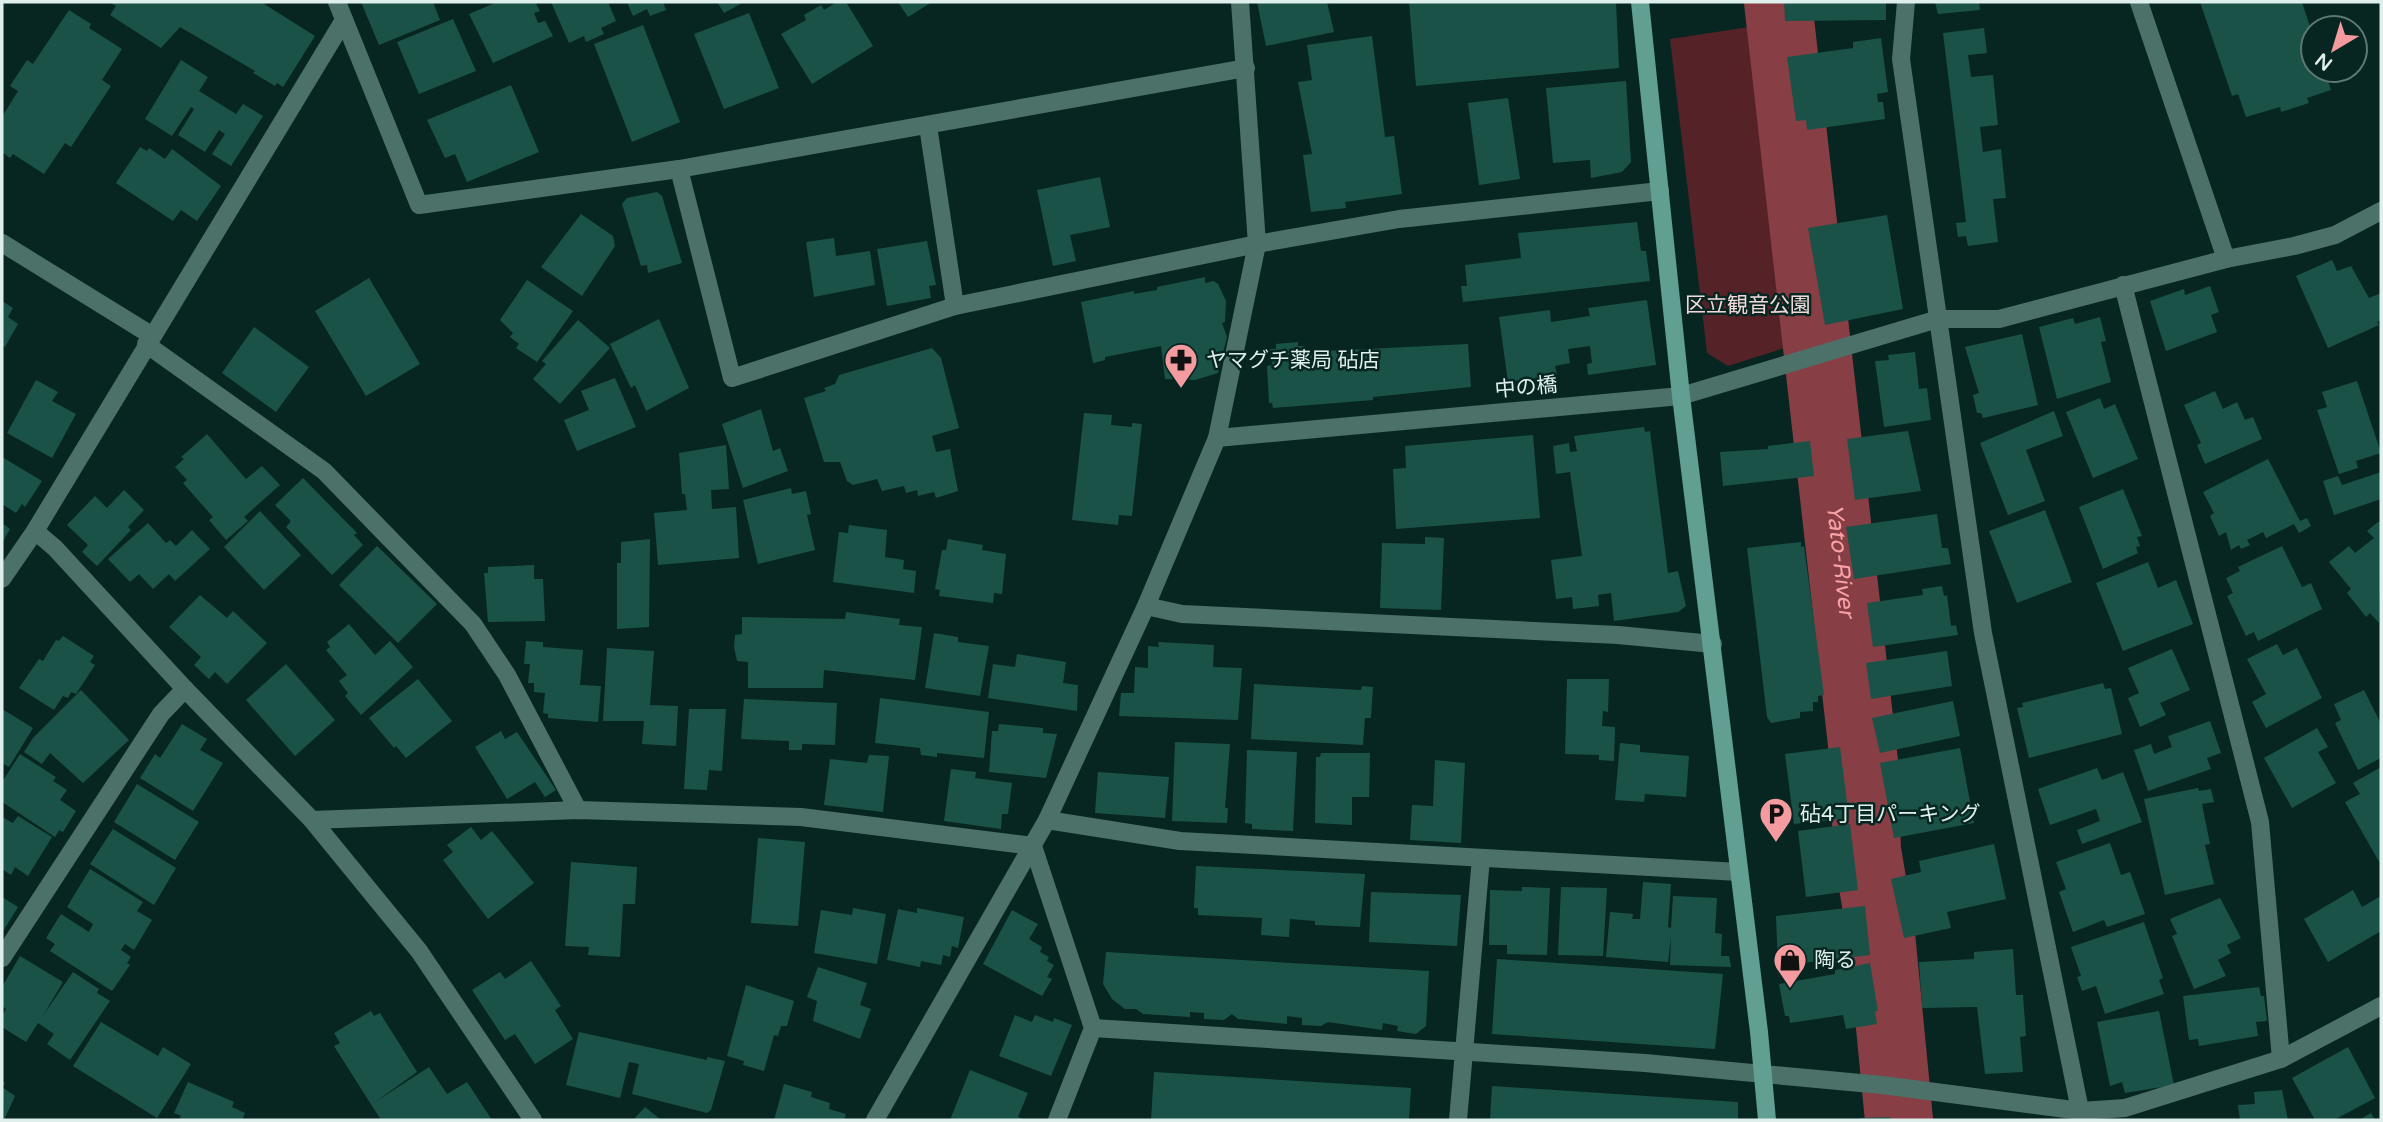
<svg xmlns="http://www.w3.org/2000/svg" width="2383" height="1122" font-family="'Varela Round','Noto Sans JP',sans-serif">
<rect width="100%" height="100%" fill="#072621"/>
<!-- green -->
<path fill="#552327" d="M1756,26L1800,343L1728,366L1707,353L1670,39Z"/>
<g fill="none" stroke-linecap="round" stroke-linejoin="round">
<!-- river -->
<path stroke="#873e44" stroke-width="68" id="s1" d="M1778,2L1864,762L1867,850L1881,934L1899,1120"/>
</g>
<!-- building -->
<g fill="#1a5248">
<path d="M109,2H261L315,36L283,87L277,83L275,86L253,73L255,71L180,27L161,48L110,15L116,6Z"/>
<path d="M361,2H433L440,20L379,45Z"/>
<path d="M497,2H535L540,11L534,13L538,23L545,21L553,36L493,63L469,14Z"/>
<path d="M551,2H608L616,21L601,28L604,34L586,42L584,36L569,43Z"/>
<path d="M627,2H663L666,10L650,16L647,9L633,16Z"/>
<path d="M717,2H744L724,13Z"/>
<path d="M837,2H846L873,46L812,84L781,34L806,20L804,15L821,5L824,10Z"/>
<path d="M898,2H932L908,17Z"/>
<path d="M1257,2H1327L1334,32L1266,46Z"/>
<path d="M1409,2H1616L1619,68L1416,86Z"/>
<path d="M1784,2H1886V20L1785,21Z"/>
<path d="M1935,2H1979L1980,10L1938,14Z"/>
<path d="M2200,2H2302L2313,36V70H2324L2331,90L2307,98L2309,103L2281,112L2280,107L2246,117L2238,94L2232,96Z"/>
<path d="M69,10L91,24L89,28L122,49L102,80L111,86L71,147L65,143L44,174L13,154L10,158L2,152V117L18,91L10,86L27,60L33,64Z"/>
<path d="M749,13L779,88L724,109L694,34Z"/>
<path d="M453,19L476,71L419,94L397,42Z"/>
<path d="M643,25L680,122L632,142L594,44Z"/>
<path d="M1984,28L1987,53L1968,55L1971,77L1993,75L1998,125L1980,127L1983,152L2001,149L2006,198L1993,199L1998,242L1968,246L1966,236L1958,237L1956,223L1966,222L1943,33Z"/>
<path d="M1372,36L1385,137L1394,136L1402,194L1345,202L1346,208L1311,212L1303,155L1312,154L1298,82L1312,80L1307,45Z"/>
<path d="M1881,38L1888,92L1877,94L1878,102H1883L1885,119L1807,130L1806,120L1796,121L1787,57L1853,48V42Z"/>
<path d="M181,60L208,77L199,91L236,114L243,104L263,116L231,166L212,154L225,134L219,130L205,152L178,135L194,109L191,107L172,136L145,119Z"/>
<path d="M1626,81L1631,162L1622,172L1591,178L1590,160L1553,163L1546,88Z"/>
<path d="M511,85L539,152L467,182L455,154L445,158L427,120Z"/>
<path d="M1508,98L1520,179L1479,185L1468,103Z"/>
<path d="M140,147L147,151L149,148L165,159L172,149L221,186L197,221L181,210L173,221L116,183Z"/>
<path d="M1100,177L1110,227L1070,235L1076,261L1053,266L1037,190Z"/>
<path d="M657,192L662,196L682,263L648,273L647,265L641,266L622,204L627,198Z"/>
<path d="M581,214L613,236L615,246L582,296L541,267Z"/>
<path d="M1887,215L1903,309L1825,325L1808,228Z"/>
<path d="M1637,222L1641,251H1646L1650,281L1463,302L1461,286H1467L1465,265L1521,258L1518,233Z"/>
<path d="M834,238L836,256L870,251L875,285L814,297L806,242Z"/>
<path d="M927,241L936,285L929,286L931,298L887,306L877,249Z"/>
<path d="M2332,260L2337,271L2351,266L2369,298L2381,293V320L2377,322L2379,325L2328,348L2296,276Z"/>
<path d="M1205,277V283L1214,281L1218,284L1226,301L1225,322L1222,323L1227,337L1218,373L1195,380L1165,379L1161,346L1105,357V360L1093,363L1081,302L1134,291V294L1157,290V287Z"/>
<path d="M369,278L420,364L366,396L315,311Z"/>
<path d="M527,280L573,311L537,362L516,348L519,344L510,337L513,333L500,320Z"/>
<path d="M2210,286L2219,312L2211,315L2217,332L2166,351L2150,301L2184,289L2185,295Z"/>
<path d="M1647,300L1656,365L1588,375L1587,364L1592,363L1590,346L1568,349L1570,363L1555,366L1557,375L1508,382L1499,317L1550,310L1551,322L1590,316L1588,308Z"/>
<path d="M2,301L13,308L8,317L18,324L5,347L2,345Z"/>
<path d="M2100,317L2106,341L2101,342L2111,382L2057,399L2039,327L2073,318L2075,324Z"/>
<path d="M659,319L689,388L646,411L635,385L631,388L610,344Z"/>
<path d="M578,320L610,348L560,404L533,379L546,364L542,361Z"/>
<path d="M254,327L309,367L276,412L222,373Z"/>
<path d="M2022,334L2038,405L1983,418L1981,413H1977L1973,395L1979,393L1965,347Z"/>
<path d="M1298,342V346H1304L1305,352L1468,344L1471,387L1373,397V400L1273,408L1272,403H1269L1267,366L1272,365L1270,349H1276V344Z"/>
<path d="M932,348L941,358L959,428L932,436L936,452L950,449L958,491L936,498L934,492L918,496L917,490L906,493L904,486L882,491L877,479L853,485L847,481L840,462H824L804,398L826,391L824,388L835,384L839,375Z"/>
<path d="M1915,352L1919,389L1927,388L1931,420L1884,427L1875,361L1889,360L1888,355Z"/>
<path d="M615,378L636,427L577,451L564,420L589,410L581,391Z"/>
<path d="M36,380L58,392L52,401L76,414L52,458L7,433Z"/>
<path d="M2357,381L2381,453L2356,461L2358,468L2339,474L2317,410L2327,407L2322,392Z"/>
<path d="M2215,391L2223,409L2237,402L2245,420L2253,417L2262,439L2205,464L2197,445L2201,443L2184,405Z"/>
<path d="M2100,398L2104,409L2115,404L2138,459L2093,478L2066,412Z"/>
<path d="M761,409L773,451L780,448L788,471L743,488L722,424Z"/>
<path d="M2054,411L2063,436L2026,450L2045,501L2008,515L1980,443Z"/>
<path d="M1084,413L1112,415L1111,425L1132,427V423L1142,424L1132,516L1119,515L1118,525L1072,520Z"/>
<path d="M1644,427L1645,432L1650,431L1668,573L1678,571L1686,606L1678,612L1614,621L1611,593L1598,595L1599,606L1573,609L1572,597L1556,599L1551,560L1582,556L1570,472L1556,474L1553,446L1569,443L1570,452L1577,451L1574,436Z"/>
<path d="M1908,431L1921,491L1855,500L1847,439Z"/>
<path d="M207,434L246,479L262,466L280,485L244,517L248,521L226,540L209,520L213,517L183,483L187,480L175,467L184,459L181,457Z"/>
<path d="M1533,435L1540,518L1396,529L1393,469L1406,468L1405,446Z"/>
<path d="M1810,441L1814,476L1723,486L1720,452L1768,449V446Z"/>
<path d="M726,445L729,489L711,490L712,509L736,507L739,558L658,565L654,513L687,510L685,494H682L679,453Z"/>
<path d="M2,457L42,481L25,507L22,504L16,513L2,504Z"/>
<path d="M2268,459L2300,521L2307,518L2311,526L2299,533L2294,524L2266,538L2263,532L2247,540L2250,545L2241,549L2239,545L2231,550L2226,532L2219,536L2210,516L2214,513L2203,492Z"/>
<path d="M2381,472V499L2334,515L2323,481L2338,476L2342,485Z"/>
<path d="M303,478L357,533L354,535L363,545L332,575L286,527L291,521L275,505Z"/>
<path d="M791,488L792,494L806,491L811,514L807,515L815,550L758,564L743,500Z"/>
<path d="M2123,489L2142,536L2137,537L2140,546L2136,547L2138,553L2103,569L2079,507Z"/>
<path d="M124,490L144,510L128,527L131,530L97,566L82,552L88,545L67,525L95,496L107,508Z"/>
<path d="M2045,510L2072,582L2017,603L1989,531Z"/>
<path d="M260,511L301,555L264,590L224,547Z"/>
<path d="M1937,514L1942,548H1948L1951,564L1854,579L1846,527Z"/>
<path d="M2378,522H2381L2379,623L2370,613L2366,617L2347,593L2351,589L2329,562L2349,546L2355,553L2374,538L2367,531Z"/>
<path d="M2,523L10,529L2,543Z"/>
<path d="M148,523L166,543L170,540L176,546L192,530L210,549L175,581L169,574L153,589L139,574L130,582L108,559Z"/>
<path d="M849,525L887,530L885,557L904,560L903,569L916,571L914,593L833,582L839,532L848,533Z"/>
<path d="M1425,537L1444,538L1441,610L1380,608L1382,543L1425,544Z"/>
<path d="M650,539L649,627L617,629V563H621V542Z"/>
<path d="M948,539L983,545L982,550L1006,554L1002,594L994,593L993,603L939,596L940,590L935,589L942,550H946Z"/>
<path d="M1801,542V547L1804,546L1824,695L1818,696V702H1813V711L1800,712V718L1771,723L1767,717L1747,548Z"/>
<path d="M377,546L437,604L398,643L339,585Z"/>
<path d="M2282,546L2302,587L2311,583L2322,609L2258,641L2254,632L2246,636L2227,596L2233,593L2226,578L2240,571L2238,567Z"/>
<path d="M2148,562L2158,588L2176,580L2193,624L2123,651L2096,583Z"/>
<path d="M534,565V579H543L545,621L488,622L484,573H488V567Z"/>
<path d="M1942,586L1944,596L1947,595L1951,626L1956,625L1958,635L1873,647L1867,603L1923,595L1922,589Z"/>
<path d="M200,595L227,618L233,611L267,643L227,684L215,672L209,679L194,665L201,657L169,627Z"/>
<path d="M846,612L900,619L899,625L922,627L915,680L824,670L823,688H748V662L737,661L734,647L735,635L742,634V617L845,619Z"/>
<path d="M349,624L375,655L390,641L413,667L361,715L345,696L348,693L339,681L347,675L326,650L330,647L327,642Z"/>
<path d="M934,633L958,637V642L989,646L980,696L925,688Z"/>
<path d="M63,636L94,656L90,662L95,665L76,694L71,692L68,698L63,696L54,710L19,688L39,659L43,661L56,640L59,641Z"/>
<path d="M526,641L543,642V647L583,650L580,685L601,686L598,722L548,718V714L543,713L545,693L534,692V683H528L530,664H524Z"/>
<path d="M1158,642L1214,645L1213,667L1242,668L1238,720L1119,716L1121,693H1134L1135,667L1148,668V646L1159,647Z"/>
<path d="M2277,644L2283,655L2297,648L2322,698L2266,728L2252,702L2266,694L2247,659Z"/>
<path d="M607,648L654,651L650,705L678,706L676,746L642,744L644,721H603Z"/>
<path d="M2172,649L2190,690L2160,703L2166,715L2140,727L2128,698L2139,693L2128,668Z"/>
<path d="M1947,651L1952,686L1871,699L1866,663Z"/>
<path d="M1017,654L1066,662L1063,683L1078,685L1077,711L988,698L993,664L1015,667Z"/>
<path d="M286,664L335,720L295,756L246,700Z"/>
<path d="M418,679L452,721L406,758L396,746L394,748L369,718Z"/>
<path d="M1567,679H1609L1608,712L1603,711L1602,726L1615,727L1614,761L1599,760V755L1565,754Z"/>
<path d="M2103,683L2105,689L2111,688L2122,734L2029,758L2017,708L2023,707L2022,703Z"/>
<path d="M1254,684L1361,690L1362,686L1373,687L1371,718H1365L1363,745L1251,739Z"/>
<path d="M81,690L129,740L83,783L50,753L42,764L24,752L33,738Z"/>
<path d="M2364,690L2381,724V758L2358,770L2335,723L2341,720L2334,704Z"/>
<path d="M880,698L989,712L984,758L937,753V757L921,755L920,748L875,743Z"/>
<path d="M744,699L837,703L835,745L802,744V750H789V741L741,739Z"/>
<path d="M1953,701L1960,736L1880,753L1872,718Z"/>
<path d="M2,709L33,728L9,767L2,763Z"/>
<path d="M689,709H726L722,771L709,770L707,790L684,789Z"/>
<path d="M2210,721L2221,753L2207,758L2211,769L2148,791L2134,750L2151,744L2154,754L2172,747L2168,736Z"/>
<path d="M182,724L207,739L200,750L223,763L193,811L140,778L155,754L160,758Z"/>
<path d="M999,724L1043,728V733L1057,734L1046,778L989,772L992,731H998Z"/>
<path d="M2317,728L2328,747L2318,752L2336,783L2292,808L2264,758Z"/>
<path d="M501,731L505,739L517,732L556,790L545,797L535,782L507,799L475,747Z"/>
<path d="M1175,742L1230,744L1225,808H1228L1227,823L1172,821Z"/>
<path d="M1620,743L1640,745V752L1689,756L1686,797L1645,794L1644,802L1615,800Z"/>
<path d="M1840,747L1849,818L1794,824L1785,754Z"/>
<path d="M1960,748L1974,823L1894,838L1880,763Z"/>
<path d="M1247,750L1297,752L1293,831L1252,829V824L1245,823Z"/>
<path d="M1321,753H1370L1369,797H1352V825L1315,823L1316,757H1320Z"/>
<path d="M20,754L56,777L53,781L67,790L60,800L76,811L63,832L59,830L55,837L2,802V782Z"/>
<path d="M869,755L889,756L883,812L824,805L830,759L867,763Z"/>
<path d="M1435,760L1465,763L1461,843L1410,840L1412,805L1433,806Z"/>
<path d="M2381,767V865L2345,802L2360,794L2353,783Z"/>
<path d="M2097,768L2102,780L2123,772L2142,822L2082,844L2077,830L2100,821L2096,809L2050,825L2038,789Z"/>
<path d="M951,769L976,772L975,778L1012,783L1008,814H1002L1001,829L944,821Z"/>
<path d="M1098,772L1169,777L1165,818L1095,813Z"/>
<path d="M137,784L199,822L175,860L114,822Z"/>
<path d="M2198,788L2199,791L2211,789L2214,802L2202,804L2210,844L2205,845L2214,884L2165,895L2144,799Z"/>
<path d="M18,816L52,837L28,876L15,867L11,875L2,869V817L13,823Z"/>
<path d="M1850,824L1858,890L1806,897L1798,831Z"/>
<path d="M471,827L481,840L492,831L534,883L488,919L443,860L453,852L447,845Z"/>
<path d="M113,829L176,868L154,905L90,864Z"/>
<path d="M758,838L805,842L798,926L751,923Z"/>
<path d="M2110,843L2121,875L2130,872L2145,914L2107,927L2104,920L2073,932L2059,892L2066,889L2056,862Z"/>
<path d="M1994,844L2006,899L1947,912L1951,928L1904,938L1891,879L1921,872L1919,861Z"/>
<path d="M571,862L637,867L635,904H623L620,957L588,955L589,947L565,946Z"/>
<path d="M1196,866L1365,874L1360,927L1315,925V921L1290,919L1289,937L1261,935L1262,918L1198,915V908H1194Z"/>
<path d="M90,869L143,902L137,911L152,920L134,950L125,944L121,950L131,957L127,963L130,965L112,991L50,951L55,944L46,938L61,914L89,932L93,924L67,907Z"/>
<path d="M1643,882L1671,884L1668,927L1671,928L1673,896L1717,898L1715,933L1722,934L1721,956H1729L1731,967L1670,965L1671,936L1668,962L1606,957L1610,912L1633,914L1632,919H1640Z"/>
<path d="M1522,887L1550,888L1547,955L1507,954V945H1489L1490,890L1522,891Z"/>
<path d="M1561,887L1607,888L1603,956L1558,955Z"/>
<path d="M2353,890L2362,907L2381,896V931L2328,962L2304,919Z"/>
<path d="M1371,892L1461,895L1457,946L1369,942Z"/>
<path d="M2,897L18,907L2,933Z"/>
<path d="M2220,898L2241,938L2227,945L2231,953L2218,960L2226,976L2194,989L2172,936L2177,934L2170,919Z"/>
<path d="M1865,906L1870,955L1778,966L1776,916Z"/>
<path d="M853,908L886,914L877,964L814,953L821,910L852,915Z"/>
<path d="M917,908L964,917L958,948L952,946L950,957L943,955L941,965L921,961L920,967L887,960L898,909L917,913Z"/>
<path d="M1012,910L1038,924L1029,939L1042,947L1040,952L1049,957L1047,961L1054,965L1047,977L1052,979L1042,996L983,964Z"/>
<path d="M2144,922L2163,978L2159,980L2164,994L2105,1014L2096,986L2082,991L2077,977L2081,976L2071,947Z"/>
<path d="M2013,949L2016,995H2023L2026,1036L2020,1037L2023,1072L1985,1074L1977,1007L1922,1008L1919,962L1974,959V952Z"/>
<path d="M1106,952L1429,971L1426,1026L1416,1034L1397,1031L1398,1026L1383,1023L1382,1030L1328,1022L1321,1026L1302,1025V1018L1287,1016V1024L1238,1019L1232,1014L1224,1020L1204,1019V1013L1190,1012V1017L1143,1014L1136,1009H1125L1112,999L1103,984Z"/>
<path d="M20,956L63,982L42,1017L73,972L99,989L97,993L110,1001L70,1060L47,1044L54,1034L38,1023L26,1042L2,1027V1016L6,1009L2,1006V987Z"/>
<path d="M1497,959L1723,974L1715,1049L1492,1034Z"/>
<path d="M531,961L561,1006L555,1010L573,1039L535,1064L515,1034L505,1040L472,990L500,972L505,979Z"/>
<path d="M1870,963L1878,1011H1875L1877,1024L1846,1029L1843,1015L1790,1023L1789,1016H1785L1779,984L1835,974V970Z"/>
<path d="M818,967L867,983L860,1005L871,1009L860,1039L813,1021L817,1001L807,997Z"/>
<path d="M746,985L794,1001L787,1026H781L778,1036L774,1035L764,1071L743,1065L744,1061L727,1056Z"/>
<path d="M2259,987L2261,996H2264L2267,1021L2256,1022L2258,1036L2199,1046L2198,1039L2189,1040L2183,996Z"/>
<path d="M371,1011L374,1016L380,1013L417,1072L375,1102L429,1067L447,1094L467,1082L492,1120H381L334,1046L340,1043L334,1033Z"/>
<path d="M2159,1011L2174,1085L2125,1093L2122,1082L2110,1086L2097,1022Z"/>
<path d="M1015,1015L1032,1022L1035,1015L1053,1022L1054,1018L1072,1025L1051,1076L999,1056Z"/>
<path d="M101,1022L158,1056L163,1047L191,1064L157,1118L73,1066Z"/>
<path d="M579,1032L707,1060V1057L725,1061L711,1110L707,1113L632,1094L639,1064L629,1062L620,1098L566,1085Z"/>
<path d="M2348,1047L2375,1098L2334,1120H2315L2292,1078Z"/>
<path d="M970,1070L1028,1093L1018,1117L1026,1120H950Z"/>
<path d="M1154,1072L1411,1088L1409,1120H1151Z"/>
<path d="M2,1080L5,1083L2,1087L15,1096L4,1120Z"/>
<path d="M188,1082L234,1102L232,1107L245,1113L242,1120H179L181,1116L174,1113Z"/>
<path d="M784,1084L812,1092L811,1097L830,1103L829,1109L846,1114L844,1120H774Z"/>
<path d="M1492,1086L1738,1102V1120H1490Z"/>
<path d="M2282,1090L2288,1120H2240L2238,1105L2255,1104L2254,1092Z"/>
<path d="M645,1107L661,1120H633Z"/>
<path d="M2371,1113L2375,1120H2359Z"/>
<path d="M1890,1117L1891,1120H1860V1118Z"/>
</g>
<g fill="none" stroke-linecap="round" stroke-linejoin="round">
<!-- street -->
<g stroke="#4b7169" stroke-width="18">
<path d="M337,2L419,205L679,169L1246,68"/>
<path d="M1906,2L1901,59L1983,633L2082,1120"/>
<path d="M2139,2L2226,259"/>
<path d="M928,126L955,306"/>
<path d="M679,169L732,378L955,306L1257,244L1399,219L1660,191"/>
<path d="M2,243L151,335"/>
<path d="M2123,285L2260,822L2281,1059"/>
<path d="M146,344L324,471L473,624L507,675L578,810"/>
<path d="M1217,438L1681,396L1938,319H1999L2226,259L2294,246L2335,235L2381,211"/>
<path d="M35,531L55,548L185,689L312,820L419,951L533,1120"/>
<path d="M2,579L35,531L344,20"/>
<path d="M1146,606L1182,614L1618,635L1713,644"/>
<path d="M312,820L578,810L801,817L1033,846L1093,1028L1057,1120"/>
<path d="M1047,820L1180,841L1739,872"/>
<path d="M2,958L161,714L185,689"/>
<path d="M1093,1028L1645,1063L1882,1085L2081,1111L2125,1108L2281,1059L2381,1006"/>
<path d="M875,1120L1047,820L1146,606L1217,438L1257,244L1240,2"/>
<path d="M1458,1120L1481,858"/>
</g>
<!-- secondary -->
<path stroke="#619f92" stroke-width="18" d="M1640,2L1681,396L1759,1032L1767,1120"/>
</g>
<!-- icons -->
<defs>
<symbol id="pharmacy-pin" viewBox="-11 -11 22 30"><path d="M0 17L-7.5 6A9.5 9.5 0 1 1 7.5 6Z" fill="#f49b9f" stroke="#072621"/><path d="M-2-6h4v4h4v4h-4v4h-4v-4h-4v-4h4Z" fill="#111"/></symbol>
<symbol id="parking-pin" viewBox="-11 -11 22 30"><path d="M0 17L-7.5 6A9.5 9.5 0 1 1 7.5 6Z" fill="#f49b9f" stroke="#072621"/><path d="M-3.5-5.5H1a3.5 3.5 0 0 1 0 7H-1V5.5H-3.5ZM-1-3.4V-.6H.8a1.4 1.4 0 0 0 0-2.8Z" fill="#111"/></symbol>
<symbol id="shop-pin" viewBox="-11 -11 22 30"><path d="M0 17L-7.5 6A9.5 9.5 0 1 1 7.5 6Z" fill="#f49b9f" stroke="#072621"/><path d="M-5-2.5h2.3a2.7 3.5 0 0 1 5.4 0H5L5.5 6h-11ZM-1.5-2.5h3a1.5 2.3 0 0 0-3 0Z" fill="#111"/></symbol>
</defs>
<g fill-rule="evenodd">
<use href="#pharmacy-pin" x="1162" y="341" width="38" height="52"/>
<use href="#parking-pin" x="1757" y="795" width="38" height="52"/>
<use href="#shop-pin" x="1771" y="941" width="38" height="52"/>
</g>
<g text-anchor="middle" stroke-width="5" stroke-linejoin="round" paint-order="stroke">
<!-- park labels -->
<g font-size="21" fill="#f1d9da" stroke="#072621">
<text x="1748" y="312">区立観音公園</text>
</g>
<!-- poi labels -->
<g font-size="21" fill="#dff0ec" stroke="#072621" text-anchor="start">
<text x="1206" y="367">ヤマグチ薬局 砧店</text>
<text x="1800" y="821">砧4丁目パーキング</text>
<text x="1814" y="967">陶る</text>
</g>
<!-- street labels -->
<g font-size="21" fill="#dff0ec" stroke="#072621">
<text transform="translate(1526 387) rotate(-5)" y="7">中の橋</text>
</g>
<!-- water labels -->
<g font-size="23" font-style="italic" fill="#f9a2a6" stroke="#072621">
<text dy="8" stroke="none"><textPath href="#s1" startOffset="562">Yato-River</textPath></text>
</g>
</g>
<!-- border -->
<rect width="2383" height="1122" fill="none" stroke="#dff0ec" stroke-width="7"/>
<!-- north arrow -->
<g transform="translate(2334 49) rotate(218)"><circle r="33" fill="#072621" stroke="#5d7772" stroke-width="2"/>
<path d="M0-5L12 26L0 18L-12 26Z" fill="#f49b9f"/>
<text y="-10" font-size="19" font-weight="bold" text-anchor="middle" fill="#dff0ec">N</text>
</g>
</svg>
